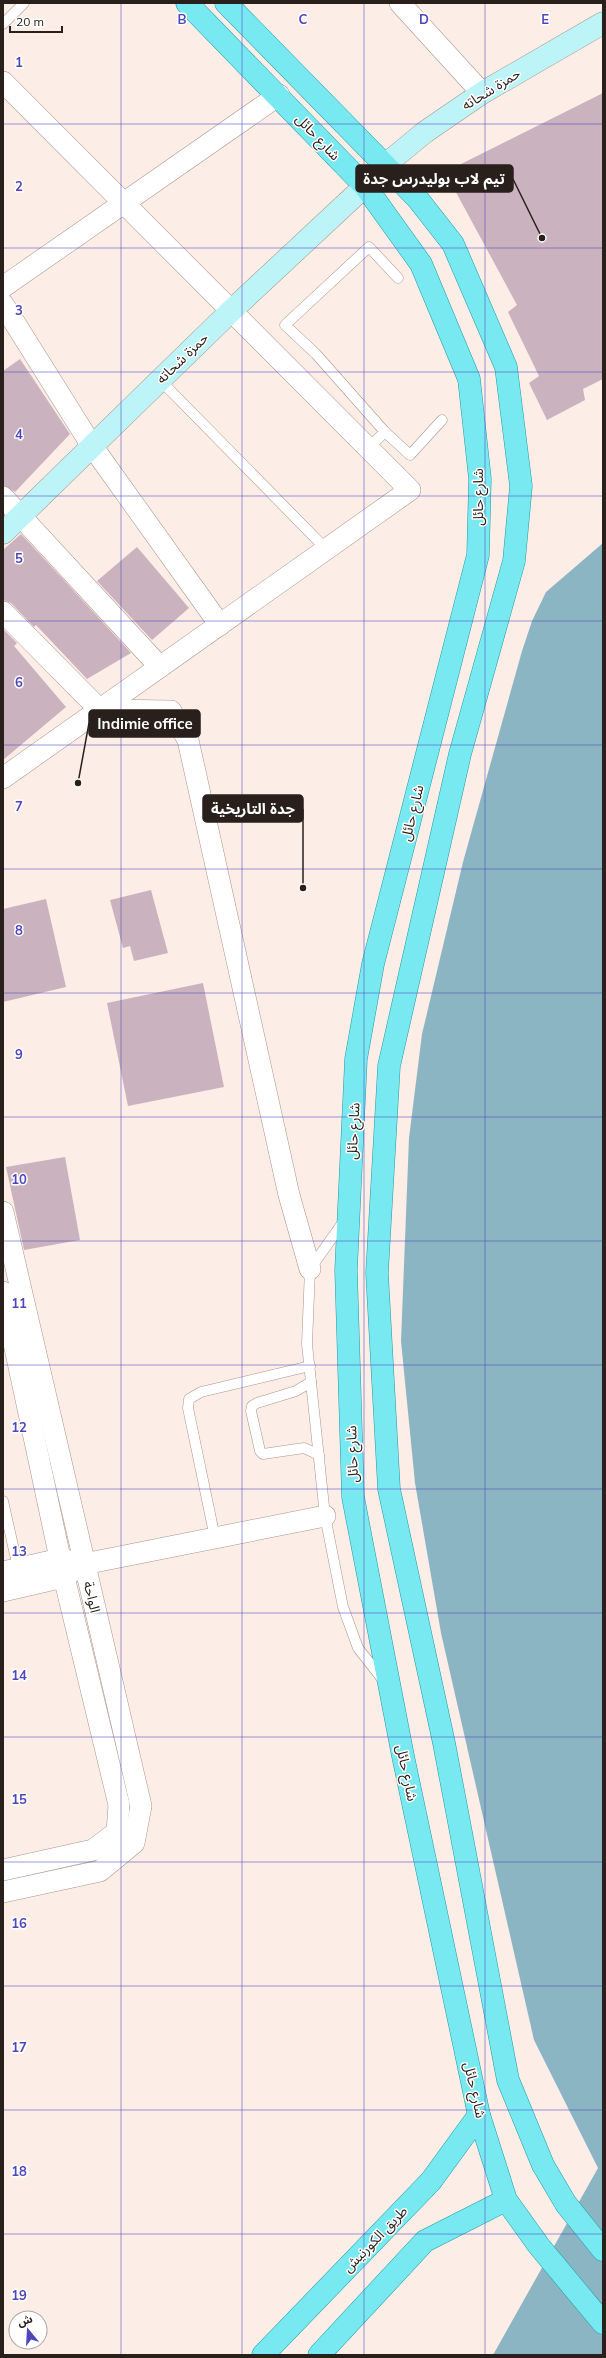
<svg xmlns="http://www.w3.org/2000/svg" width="606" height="2358" font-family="Mulish,'Noto Sans Arabic',sans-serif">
<rect width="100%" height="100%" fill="#fcede7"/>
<!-- water -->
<path fill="#8bb5c3" d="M603,543V2355H493L598,2168L534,2040L441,1633L415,1483L401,1341L409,1138L422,1034L463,862L522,651L532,621L546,592Z"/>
<!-- building -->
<g fill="#cab3bf">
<path d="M603,93V379L583,389L585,400L547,420L529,383L539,376L508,312L517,305L445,172Z"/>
<path d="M20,359L70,434L15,492L3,485V371Z"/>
<path d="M21,534L62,578L131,653L87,679L36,625L34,627L11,603L3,600V550Z"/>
<path d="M137,547L189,608L152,640L97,581Z"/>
<path d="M3,629L17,643L14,646L66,707L3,760Z"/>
<path d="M151,890L168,953L134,961L130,946L123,948L110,900Z"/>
<path d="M46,899L66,987L3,1002V909Z"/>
<path d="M203,983L224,1087L128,1106L107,1003Z"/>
<path d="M65,1157L80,1240L24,1250L6,1167Z"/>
</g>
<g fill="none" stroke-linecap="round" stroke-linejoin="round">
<defs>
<g id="service">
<path d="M3,24L24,3"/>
<path d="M160,380L326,549"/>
<path d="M385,432L316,354L285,325L369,247L398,278"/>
<path d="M368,448L385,432L410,455L442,420"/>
<path d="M344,1221L310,1269L307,1344L325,1516L343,1607L358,1648L383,1680"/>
<path d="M311,1382L296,1391L257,1403L252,1406L251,1411L260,1451L263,1454L304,1448L319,1455"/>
<path d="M3,1501L18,1568"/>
<path d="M215,1538L188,1408L189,1399L201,1392L310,1366"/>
</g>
<g id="minor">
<path d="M400,3L482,93"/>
<path d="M3,82L410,490L3,778"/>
<path d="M3,287L279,95"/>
<path d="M3,304L92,446L220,625"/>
<path d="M3,497L160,667"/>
<path d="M3,612L100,710L171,711L188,740L289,1195L310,1269"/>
<path d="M3,1212L141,1806L134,1843L100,1871L3,1892"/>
<path d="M3,1292L64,1577L119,1805L117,1832L93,1850L3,1870"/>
<path d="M84,1564L325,1516"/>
<path d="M3,1572L60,1559L84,1564L64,1577L3,1591"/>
</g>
<g id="secondary">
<path d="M385,165L425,132L482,93L603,23"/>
<path d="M3,533L231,311L365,186"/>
</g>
<g id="primary">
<path d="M187,3L365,186L421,264L469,379L480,479L478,555L373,964L356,1059L346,1270L353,1497L403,1756L479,2115L506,2200L539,2246L603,2323"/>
<path d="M226,3L417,198L453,244L506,367L521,486L514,561L460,754L389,1066L377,1273L389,1489L444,1743L508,2080L543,2165L566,2204L603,2250"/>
<path d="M263,2355L431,2181L479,2115"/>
<path d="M319,2355L425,2241L506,2200"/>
</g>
</defs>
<!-- service casing -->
<use href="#service" stroke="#ab948a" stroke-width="11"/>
<!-- minor casing -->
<use href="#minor" stroke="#ab948a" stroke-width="22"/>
<!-- secondary casing -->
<use href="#secondary" stroke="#ab948a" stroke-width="23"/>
<!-- primary casing -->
<use href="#primary" stroke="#229aa1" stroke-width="23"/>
<!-- service -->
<use href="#service" stroke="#fff" stroke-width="10"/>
<!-- minor -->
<use href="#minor" stroke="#fff" stroke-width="21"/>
<!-- secondary -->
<use href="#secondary" stroke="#bcf4f8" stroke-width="22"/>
<!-- primary -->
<use href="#primary" stroke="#78e9f1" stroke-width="22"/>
</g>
<!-- grid -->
<path fill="none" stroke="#4f46bd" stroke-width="1" stroke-opacity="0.55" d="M121,3V2355M242,3V2355M364,3V2355M485,3V2355M3,124H603M3,248H603M3,372H603M3,496H603M3,621H603M3,745H603M3,869H603M3,993H603M3,1117H603M3,1241H603M3,1365H603M3,1489H603M3,1613H603M3,1737H603M3,1862H603M3,1986H603M3,2110H603M3,2234H603"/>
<g text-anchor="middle" stroke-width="3" stroke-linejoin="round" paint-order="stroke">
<!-- street labels -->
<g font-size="14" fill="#29201c" stroke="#fff">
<text transform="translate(491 89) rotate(-32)" y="5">حمزة شحاته</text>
<text transform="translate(318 137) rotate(47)" y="5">شارع حائل</text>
<text transform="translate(182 358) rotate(-44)" y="5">حمزة شحاته</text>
<text transform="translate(478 497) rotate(-90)" y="5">شارع حائل</text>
<text transform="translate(412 813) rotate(-76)" y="5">شارع حائل</text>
<text transform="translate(353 1131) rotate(-87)" y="5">شارع حائل</text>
<text transform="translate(352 1454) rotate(-92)" y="5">شارع حائل</text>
<text transform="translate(92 1597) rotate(77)" y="5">الواحة</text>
<text transform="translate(407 1773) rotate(78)" y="5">شارع حائل</text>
<text transform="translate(475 2090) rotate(77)" y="5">شارع حائل</text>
<text transform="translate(375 2239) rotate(-46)" y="5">طريق الكورنيش</text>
</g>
</g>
<g font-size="13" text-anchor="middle" font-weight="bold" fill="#4f46bd" stroke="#fff" stroke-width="3" stroke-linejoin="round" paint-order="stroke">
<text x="182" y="24">B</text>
<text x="303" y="24">C</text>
<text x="424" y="24">D</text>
<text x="545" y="24">E</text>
<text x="19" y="67">1</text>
<text x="19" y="191">2</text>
<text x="19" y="315">3</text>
<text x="19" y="439">4</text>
<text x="19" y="563">5</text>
<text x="19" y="687">6</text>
<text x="19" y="811">7</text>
<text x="19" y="935">8</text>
<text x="19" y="1059">9</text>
<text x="19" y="1184">10</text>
<text x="19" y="1308">11</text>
<text x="19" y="1432">12</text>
<text x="19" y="1556">13</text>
<text x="19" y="1680">14</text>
<text x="19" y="1804">15</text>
<text x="19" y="1928">16</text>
<text x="19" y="2052">17</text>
<text x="19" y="2176">18</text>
<text x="19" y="2300">19</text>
</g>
<!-- callouts -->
<path fill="none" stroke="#29201c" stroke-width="1.5" d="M542 238L513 179M78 783L89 723M303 888L303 809"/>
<g fill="#29201c" stroke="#fff" stroke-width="1.5">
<circle cx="542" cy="238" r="4"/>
<circle cx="78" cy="783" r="4"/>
<circle cx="303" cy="888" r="4"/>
</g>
<g fill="#29201c" stroke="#29201c" stroke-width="1.5">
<rect x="356" y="165" width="157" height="27" rx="4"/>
<rect x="89" y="710" width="111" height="27" rx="4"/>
<rect x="203" y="795" width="100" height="27" rx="4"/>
</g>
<g font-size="15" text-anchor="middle" font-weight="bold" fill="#fff">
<text x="434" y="184">تيم لاب بوليدرس جدة</text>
<text x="145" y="729">Indimie office</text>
<text x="253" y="814">جدة التاريخية</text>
</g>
<!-- border -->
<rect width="606" height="2358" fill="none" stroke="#29201c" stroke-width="8"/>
<!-- north arrow -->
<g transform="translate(28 2330) rotate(342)"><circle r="19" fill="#ffffff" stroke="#a9a6a4"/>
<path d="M0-3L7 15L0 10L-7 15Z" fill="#4f46bd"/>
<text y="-6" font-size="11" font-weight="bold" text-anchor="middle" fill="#29201c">ش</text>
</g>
<!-- scale -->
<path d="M10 26v6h52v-6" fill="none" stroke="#29201c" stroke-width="2"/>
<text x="16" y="26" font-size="12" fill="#29201c" stroke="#ffffff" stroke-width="3" paint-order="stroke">20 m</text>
</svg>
